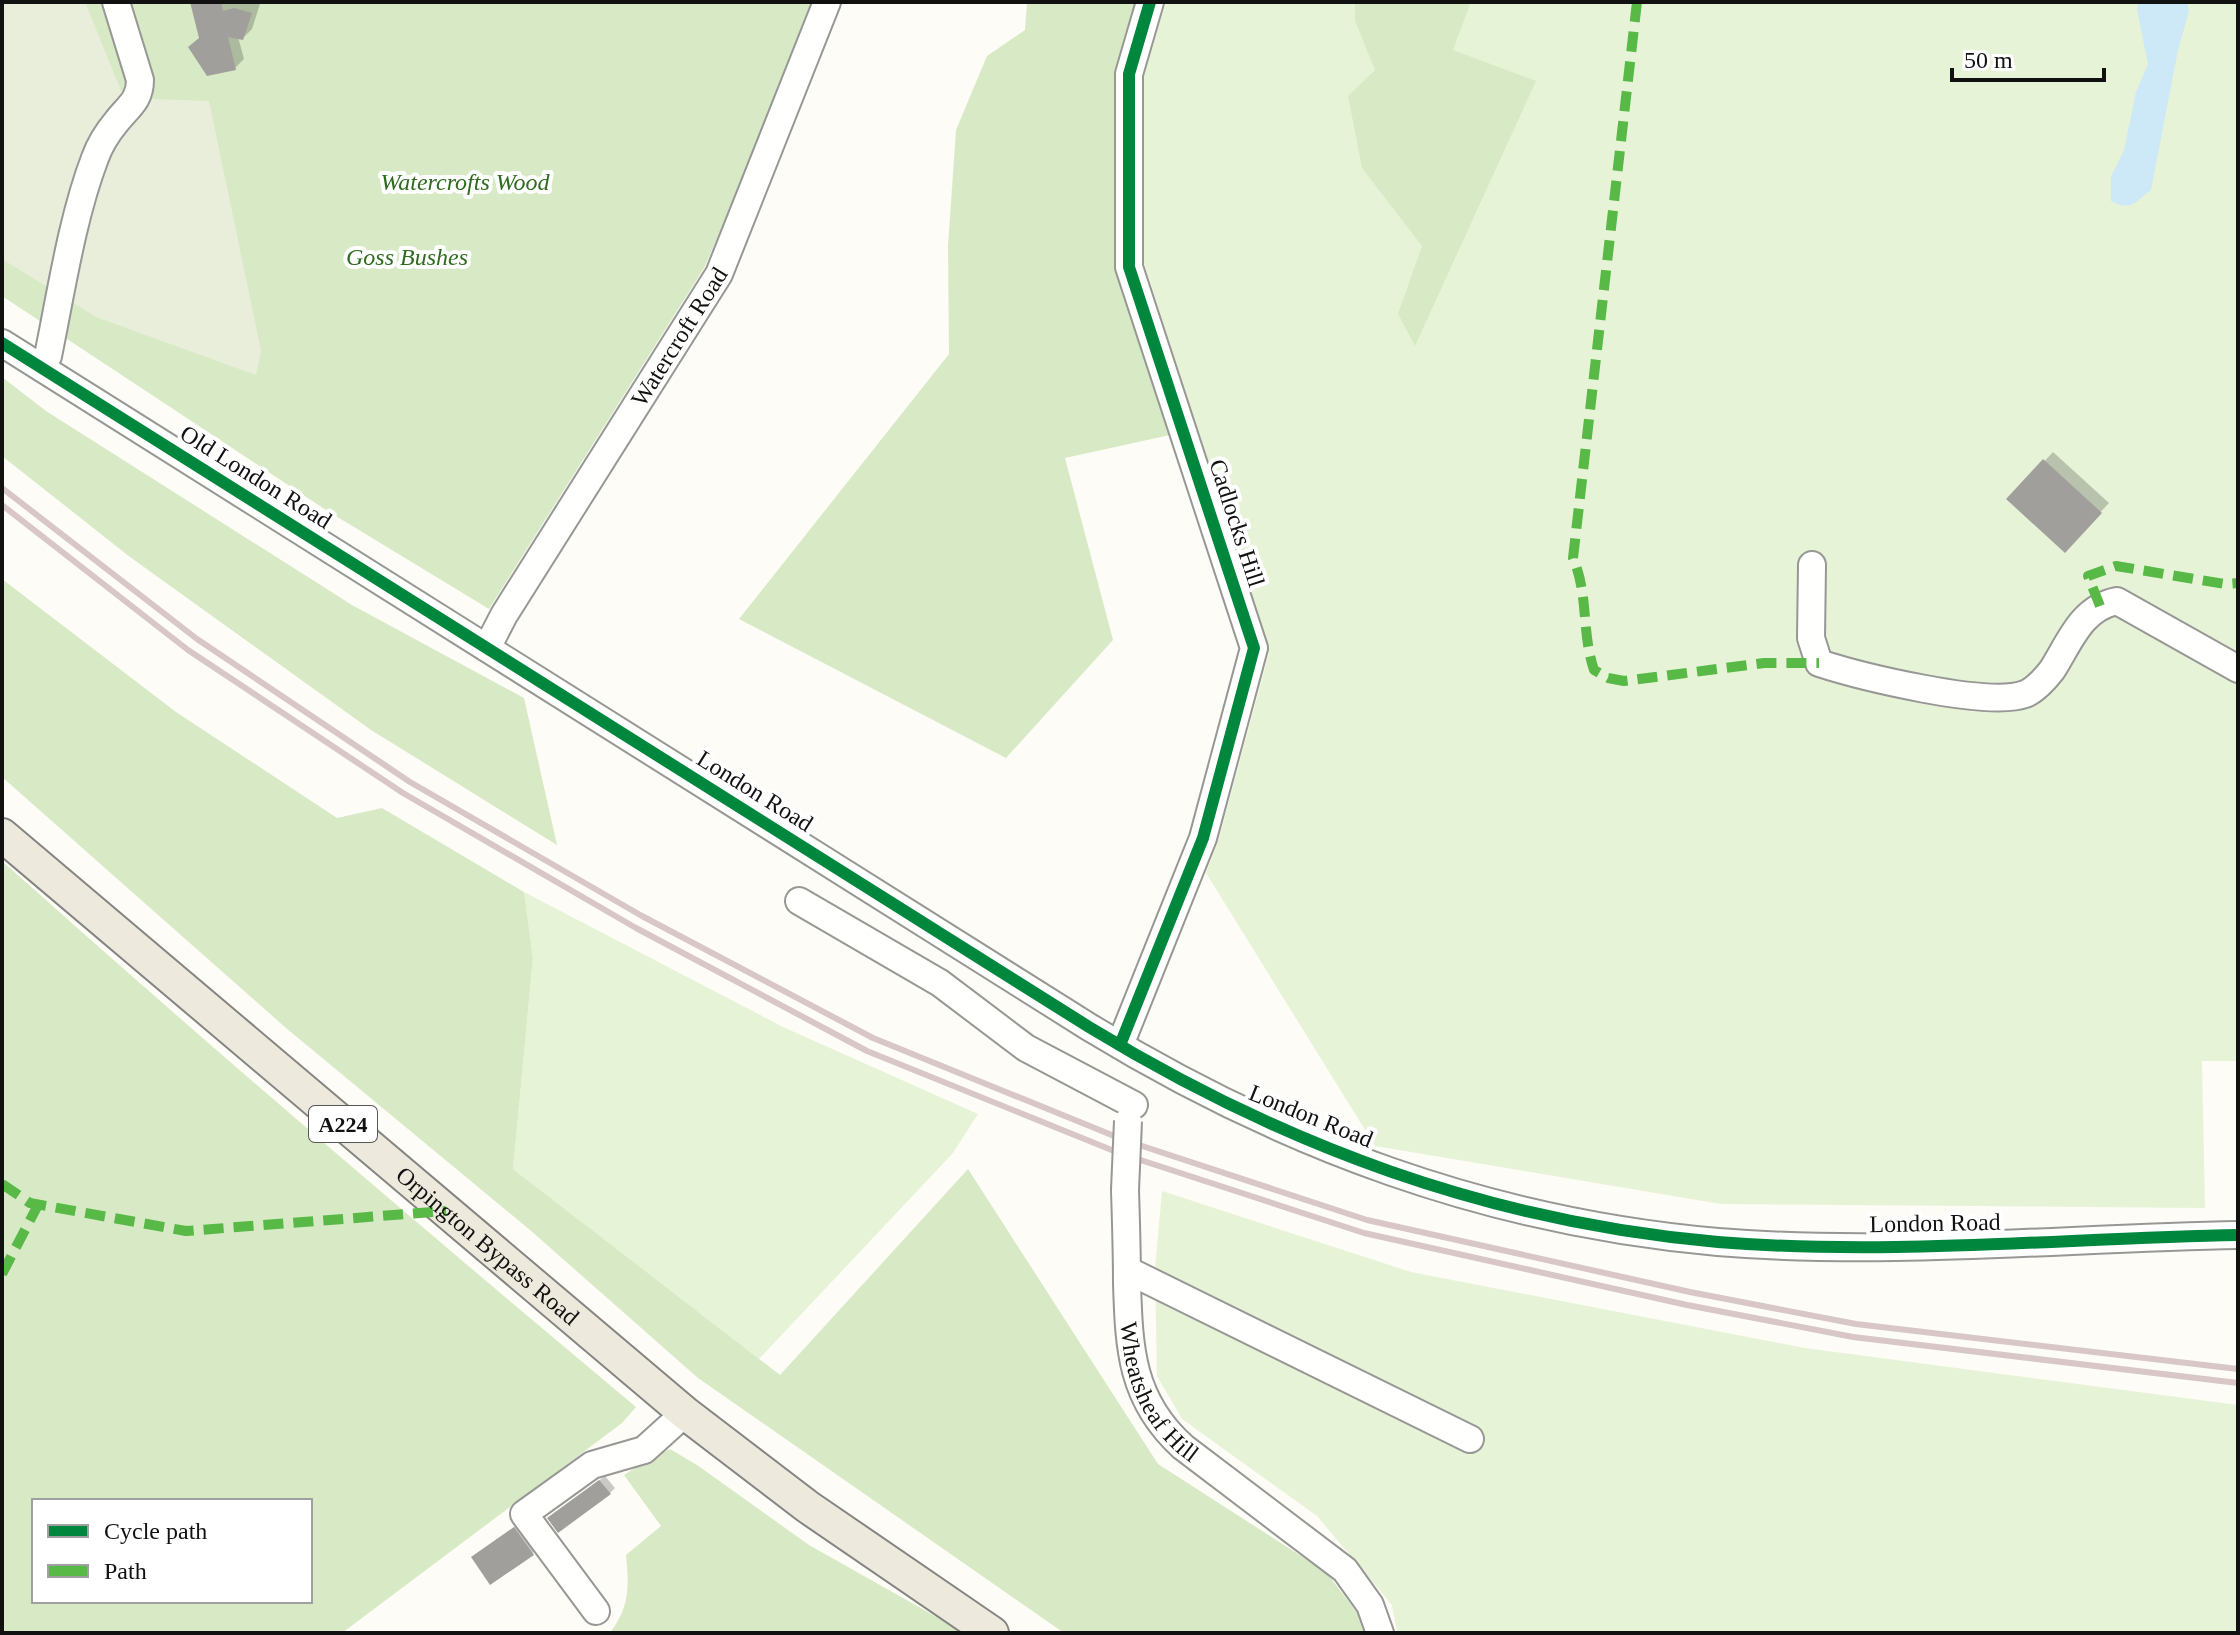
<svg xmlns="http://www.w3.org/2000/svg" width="2240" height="1635" font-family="Georgia,serif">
<rect width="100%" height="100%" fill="#fdfcf7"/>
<!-- green -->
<g fill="#e7f3d7">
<path d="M1166,2H2238V1061H2202L2205,1208L1721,1204L1375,1146L1206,873L1219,838L1269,653L1144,263V75Z"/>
<path d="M524,892L783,1027L978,1114L953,1153L759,1359L513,1169L533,958Z"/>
<path d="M1162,1191L1411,1272L1805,1348L2238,1405V1633H1397L1392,1605L1317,1516L1182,1419L1157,1376L1155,1268Z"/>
</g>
<!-- forest -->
<g fill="#d8eac5" fill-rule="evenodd">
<path d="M2,2H817L796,59L704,268L489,609L326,510L2,296Z"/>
<path d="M1027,2H1136L1120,54L1115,270L1170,435L1065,458L1113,640L1006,758L739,619L949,354L948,246L956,130L987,56L1025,30Z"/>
<path d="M1355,2H1471L1453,50L1536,81L1415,346L1398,314L1422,246L1362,168L1348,96L1375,70L1355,21Z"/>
<path d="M2,377L46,411L352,605L524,698L557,845L371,730L130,557L2,456Z"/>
<path d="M2,579L176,712L337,818L382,808L524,892L533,958L513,1169L780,1375L968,1169L1158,1464L1326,1572L1361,1618L1366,1633H1064L698,1378L530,1230L286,1028L2,777Z"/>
<path d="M2,861C210,1047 422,1228 636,1407L622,1423L342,1633H2ZM310,1501V1601H34V1501Z"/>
<path d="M670,1449L697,1465L809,1545L965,1633H610C630,1606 629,1587 626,1555L661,1526L624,1475L649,1459Z"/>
</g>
<!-- cemetery -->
<path fill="#e9eedb" d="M2,2H85L124,98L209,101L261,351L256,375L96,317L2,259Z"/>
<!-- water -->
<path fill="#cde8f7" d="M2138,2H2187L2189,11L2178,50L2151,190C2135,202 2131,212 2111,201V177L2124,150L2136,92L2148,64L2137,10Z"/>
<!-- shadow -->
<g fill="#0003">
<path d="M192,2L260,4L252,29L243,38L238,37L244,59L235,68Z"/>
<path d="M2053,452L2109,503L2065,550L2009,499Z"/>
<path d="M605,1476L615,1488L610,1493L549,1518Z"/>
<path d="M520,1523L538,1548L533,1553L479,1552Z"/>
</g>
<!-- building -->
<g fill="#a19f9c">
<path d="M190,2H221L223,11L234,8L252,13L243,40L228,37L236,70L207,76L188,47L199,38Z"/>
<path d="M2043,459L2102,513L2065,553L2006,499Z"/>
<path d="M599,1480L611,1494L558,1533L547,1518Z"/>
<path d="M514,1527L534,1555L490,1585L471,1557Z"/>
</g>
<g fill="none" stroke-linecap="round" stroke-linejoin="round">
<defs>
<g id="minor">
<path d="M2,343L1089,1027C1284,1146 1489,1222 1718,1242C1891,1256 2065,1238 2238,1235"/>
<path d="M42,368L48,356C61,293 72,218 95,158C100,144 107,133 117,121C129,106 140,100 140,80L116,2"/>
<path d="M1812,565L1811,638L1819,663C1859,676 1988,708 2025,694C2034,691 2046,678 2052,670C2070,642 2081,608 2117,601L2238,669"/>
<path id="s1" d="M487,648L504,615L719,274L827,2"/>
<path d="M799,901L940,983L1026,1048L1134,1105"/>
<path d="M1120,1045L1203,838L1254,648L1129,267V74L1150,2"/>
<path id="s2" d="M1125,1190C1126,1221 1127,1252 1127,1283C1129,1349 1131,1400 1183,1447L1345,1570L1370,1605L1380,1633"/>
<path d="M1127,1270L1470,1439"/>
<path d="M596,1611L524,1514L592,1465L644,1450L685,1413"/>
</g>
<g id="major">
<path id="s3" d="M2,835L685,1413L808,1507L992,1633"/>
</g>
</defs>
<!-- minor casing -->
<use href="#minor" stroke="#979795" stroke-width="30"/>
<!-- major casing -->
<use href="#major" stroke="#858482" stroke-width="36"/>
<!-- minor -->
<use href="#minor" stroke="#fffffe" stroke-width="26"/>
<!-- major -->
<use href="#major" stroke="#ede9dc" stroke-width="32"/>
<!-- rail -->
<g stroke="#d9c6c7" stroke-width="6">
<path d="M2,488L197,639L410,782L642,916L873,1038L1124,1140L1367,1220L1690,1292L1856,1324L2238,1369"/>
<path d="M2,505L188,650L403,793L636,928L867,1051L1119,1153L1364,1233L1687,1305L1853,1337L2238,1383"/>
</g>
<defs>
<path id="minor-bridge" d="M1125,1190L1128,1121"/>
</defs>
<!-- minor-bridge casing -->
<use href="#minor-bridge" stroke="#979795" stroke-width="30" stroke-linecap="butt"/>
<!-- minor-bridge -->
<use href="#minor-bridge" stroke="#fffffe" stroke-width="26"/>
<!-- quiet -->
<g stroke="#58b947" stroke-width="10" stroke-dasharray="20 10" stroke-linecap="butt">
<path d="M1637,2L1573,558C1589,595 1581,631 1594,670L1608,678L1624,681L1764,663H1819"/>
<path d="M2100,606L2088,576L2116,566L2225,584L2238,583"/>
<path d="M2,1184L30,1203L186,1231L446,1211"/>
<path d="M2,1274L38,1205"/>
</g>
<defs>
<g id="cycleway">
<path d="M2,343L1089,1027C1284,1146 1489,1222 1718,1242C1891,1256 2065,1238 2238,1235"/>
<path d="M1120,1045L1203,838L1254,648L1129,267V74L1150,2"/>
</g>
</defs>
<!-- cycleway casing -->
<use href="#cycleway" stroke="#fff" stroke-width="17"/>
<!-- cycleway -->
<use href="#cycleway" stroke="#00873e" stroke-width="12"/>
</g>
<g text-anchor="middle" stroke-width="8" stroke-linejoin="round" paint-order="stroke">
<!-- shield labels -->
<rect fill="#fff" stroke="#585858" stroke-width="2" x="309" y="1106" width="68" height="36" rx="6"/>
<g font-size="22" font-weight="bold" fill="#111">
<text x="343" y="1132">A224</text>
</g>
<!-- park labels -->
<g font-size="24" font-style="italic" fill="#2f6b1f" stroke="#fff">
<text x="465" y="190">Watercrofts Wood</text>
<text x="407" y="265">Goss Bushes</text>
</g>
<!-- street labels -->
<g font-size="24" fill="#111" stroke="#fff">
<text dy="8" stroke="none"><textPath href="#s1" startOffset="366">Watercroft Road</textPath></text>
<text transform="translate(256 477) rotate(32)" y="8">Old London Road</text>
<text transform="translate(1237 523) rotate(72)" y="8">Cadlocks Hill</text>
<text transform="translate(755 791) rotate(32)" y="8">London Road</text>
<text transform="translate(1311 1116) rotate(22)" y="8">London Road</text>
<text transform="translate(1935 1223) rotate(-1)" y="8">London Road</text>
<text dy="8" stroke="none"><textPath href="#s3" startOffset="636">Orpington Bypass Road</textPath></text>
<text dy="8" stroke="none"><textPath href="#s2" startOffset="210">Wheatsheaf Hill</textPath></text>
</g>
</g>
<!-- border -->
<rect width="2240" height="1635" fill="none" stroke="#111111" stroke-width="8"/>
<!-- legend -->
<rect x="32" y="1499" width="280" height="104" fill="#ffffff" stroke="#a0a0a0" stroke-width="2"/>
<rect x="48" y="1525" width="40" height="12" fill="#00873e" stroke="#a0a0a0" stroke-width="2"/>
<text x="104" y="1539" font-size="24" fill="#111111">Cycle path</text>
<rect x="48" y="1565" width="40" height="12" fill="#58b947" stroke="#a0a0a0" stroke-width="2"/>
<text x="104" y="1579" font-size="24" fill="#111111">Path</text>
<!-- scale -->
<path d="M1952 68v12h152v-12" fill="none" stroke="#111111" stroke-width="4"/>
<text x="1964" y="68" font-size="24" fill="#111111" stroke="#ffffff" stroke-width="6" paint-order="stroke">50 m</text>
</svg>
